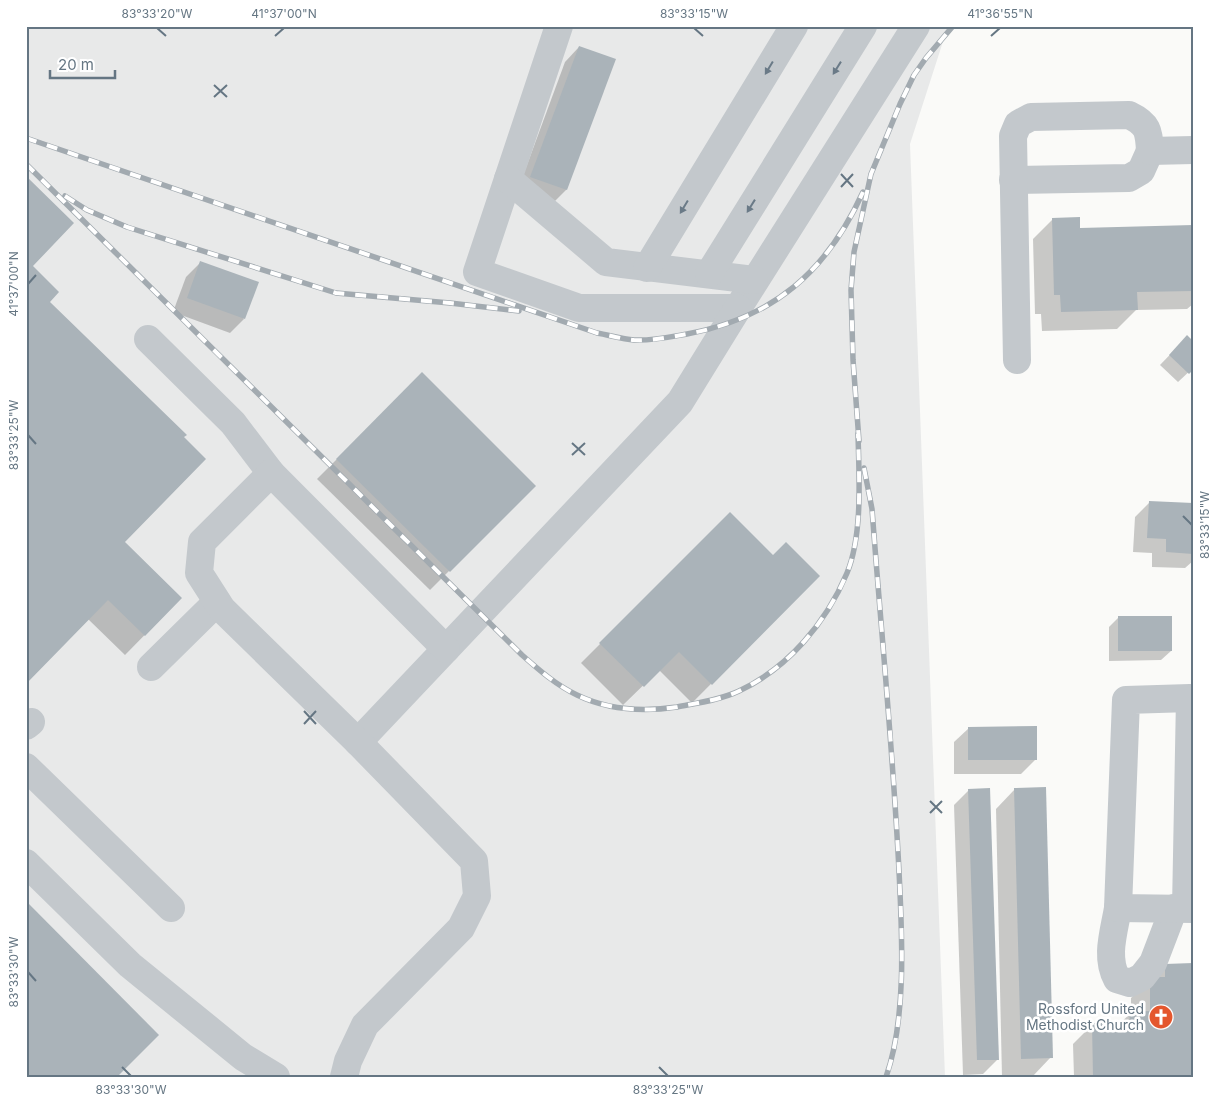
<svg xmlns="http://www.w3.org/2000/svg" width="1219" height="1103" font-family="Inter,sans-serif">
<rect width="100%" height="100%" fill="#fafaf8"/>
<!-- built -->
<path fill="#e8e9e9" d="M26,26H948L910,144L945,1077H26Z"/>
<!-- shadow -->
<g fill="#0003">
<path d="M579,47L566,190L552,204L517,192L565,62Z"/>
<path d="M1053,219L1079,229L1193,226V304L1187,309L1136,310L1117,329L1042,331L1041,314H1035L1033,239Z"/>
<path d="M201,262L244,319L230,333L173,312L186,277Z"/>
<path d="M31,266L48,302L123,542L181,598L125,655L88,619Z"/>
<path d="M1187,337L1193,368L1178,382L1160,365Z"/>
<path d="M422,374L534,486L430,590L317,479Z"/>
<path d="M1150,502L1193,504V561L1185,568L1152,567V553L1133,552L1135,517Z"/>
<path d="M730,514L773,557L818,576L692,703L659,670L623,705L581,663Z"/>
<path d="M1119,617L1171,651L1161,660L1109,661V627Z"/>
<path d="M969,728L1036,759L1021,774H954V742Z"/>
<path d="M1015,789L1051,1057L1032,1077H1002L996,809Z"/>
<path d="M969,790L998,1059L983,1074L963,1075L954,805Z"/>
<path d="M1165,965L1193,1077H1074L1073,1044L1093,1024H1119L1131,1013V998Z"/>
</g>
<!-- building -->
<g fill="#aab3b9">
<path d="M579,46L616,59L567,190L530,177Z"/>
<path d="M26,176L74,223L33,266L59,292L50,302L187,435L184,437L206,459L125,542L182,598L145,636L108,600L26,684Z"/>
<path d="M1080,217V228L1193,225V291L1137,292L1138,310L1061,312L1060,295H1054L1052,218Z"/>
<path d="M200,261L259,282L245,319L187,298Z"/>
<path d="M1187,335L1193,341V370L1189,374L1169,355Z"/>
<path d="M422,372L536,486L450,572L336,459Z"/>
<path d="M1149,501L1193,503V554L1166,552V539L1147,538Z"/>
<path d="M730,512L773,555L786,542L820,576L712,685L679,652L644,687L599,643Z"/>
<rect x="1118" y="616" width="54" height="35"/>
<path d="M1037,726V760H968V727Z"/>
<path d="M1046,787L1053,1058L1021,1059L1014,788Z"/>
<path d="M990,788L999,1060H977L968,789Z"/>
<path d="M26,901L159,1035L117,1077H26Z"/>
<path d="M1193,963V1077H1093L1092,1023L1130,1022L1129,1012L1150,1011V977H1165V964Z"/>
</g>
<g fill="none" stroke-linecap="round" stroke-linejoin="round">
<!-- minor -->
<g stroke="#c3c8cc" stroke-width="28">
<path d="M559,26L477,272L579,308H738L916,26"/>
<path d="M508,179L606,262L754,280"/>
<path d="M1013,180L1129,178L1141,171L1150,151"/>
<path d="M647,268L794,26"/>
<path d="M709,274L863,26"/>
<path d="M148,339L233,423L271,473"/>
<path d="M1017,360L1013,136L1018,124L1031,117L1129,115C1148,124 1149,131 1150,151L1193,150"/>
<path d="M151,667L217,602"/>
<path d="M26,726L31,722"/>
<path d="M358,742L680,402L738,308"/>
<path d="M26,767L171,908"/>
<path d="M26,863L130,965L243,1057L276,1077"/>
<path d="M1118,908C1114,932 1105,957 1117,979L1130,983L1142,977L1153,963L1174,908"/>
<path d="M1186,908L1190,698L1126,700L1118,908L1193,909"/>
<path d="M344,1077L348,1061L365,1025L461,928L477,896L474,861L358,742L222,609L199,573L202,542L271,473L446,649"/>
</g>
<defs>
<g id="rail">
<path d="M26,138L597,333C609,335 622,339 634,340C651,341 670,337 687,334C774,318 827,271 863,192"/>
<path d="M26,164L522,655C539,670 556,685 577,695C608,710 643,712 677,707C697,703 720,700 739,691C788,668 826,623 847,573C863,534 859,476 858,434"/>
<path d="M65,196L87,210L127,227L336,293L450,303L519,311"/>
<path d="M859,441L853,360L851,290L854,252L871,174L900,104L914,75L926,58L953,26"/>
<path d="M864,468L872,509C881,630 893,750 899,871C902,933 907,1018 886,1077"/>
</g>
</defs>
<!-- rail casing -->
<use href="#rail" stroke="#a2aab0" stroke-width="5.5"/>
<!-- rail -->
<use href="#rail" stroke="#fff" stroke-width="4" stroke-dasharray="11" stroke-linecap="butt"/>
</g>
<!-- one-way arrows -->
<defs><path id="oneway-solid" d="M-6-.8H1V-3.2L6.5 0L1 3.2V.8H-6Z" transform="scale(1.25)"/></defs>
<g fill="#6a7a87">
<use href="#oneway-solid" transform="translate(769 68) rotate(121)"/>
<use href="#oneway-solid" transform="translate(837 68) rotate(122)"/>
<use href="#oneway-solid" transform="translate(751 206) rotate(122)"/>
<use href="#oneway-solid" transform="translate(684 207) rotate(121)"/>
</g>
<!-- ticks -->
<path fill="none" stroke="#657683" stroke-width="2" d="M157,28L166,36M694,28L703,36M275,36L284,28M991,36L1000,28M214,85L227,97M214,97L227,85M841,174L853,187M841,187L853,174M28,284L36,275M28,435L36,444M572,443L585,455M572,455L585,443M1183,516L1192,525M304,711L316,724M304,724L316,711M930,801L942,813M930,813L942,801M28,972L36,981M122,1067L131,1076M659,1067L668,1076"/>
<!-- icons -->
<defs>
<symbol id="church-disc" viewBox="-11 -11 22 22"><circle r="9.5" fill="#e4572e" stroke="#fff"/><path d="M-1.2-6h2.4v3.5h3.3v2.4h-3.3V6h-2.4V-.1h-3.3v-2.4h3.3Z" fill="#fff"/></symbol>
</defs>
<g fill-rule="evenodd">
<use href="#church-disc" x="1147" y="1003" width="28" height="28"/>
</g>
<g text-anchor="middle" stroke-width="5" stroke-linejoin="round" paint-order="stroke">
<!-- poi labels -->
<g font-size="14" fill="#657683" stroke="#fff" text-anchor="end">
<text x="1144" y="1014">Rossford United<tspan x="1144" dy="16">Methodist Church</tspan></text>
</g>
</g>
<!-- border -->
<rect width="1219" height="1103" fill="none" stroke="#ffffff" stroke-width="55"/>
<!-- scale -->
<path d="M50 70v8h65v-8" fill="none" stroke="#657683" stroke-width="2.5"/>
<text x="58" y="70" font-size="15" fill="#657683" stroke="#ffffff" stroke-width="4" paint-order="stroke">20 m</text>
<rect x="28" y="28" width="1164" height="1048" fill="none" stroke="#657683" stroke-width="2"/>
<g font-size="12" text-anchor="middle" fill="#657683">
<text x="157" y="18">83°33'20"W</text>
<text x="284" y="18">41°37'00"N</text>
<text x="694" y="18">83°33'15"W</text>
<text x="1000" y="18">41°36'55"N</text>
<text transform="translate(14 284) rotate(-90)" y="4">41°37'00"N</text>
<text transform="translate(14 435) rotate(-90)" y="4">83°33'25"W</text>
<text transform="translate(1205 525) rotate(-90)" y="4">83°33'15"W</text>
<text transform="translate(14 972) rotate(-90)" y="4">83°33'30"W</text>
<text x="131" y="1094">83°33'30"W</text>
<text x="668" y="1094">83°33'25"W</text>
</g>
</svg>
